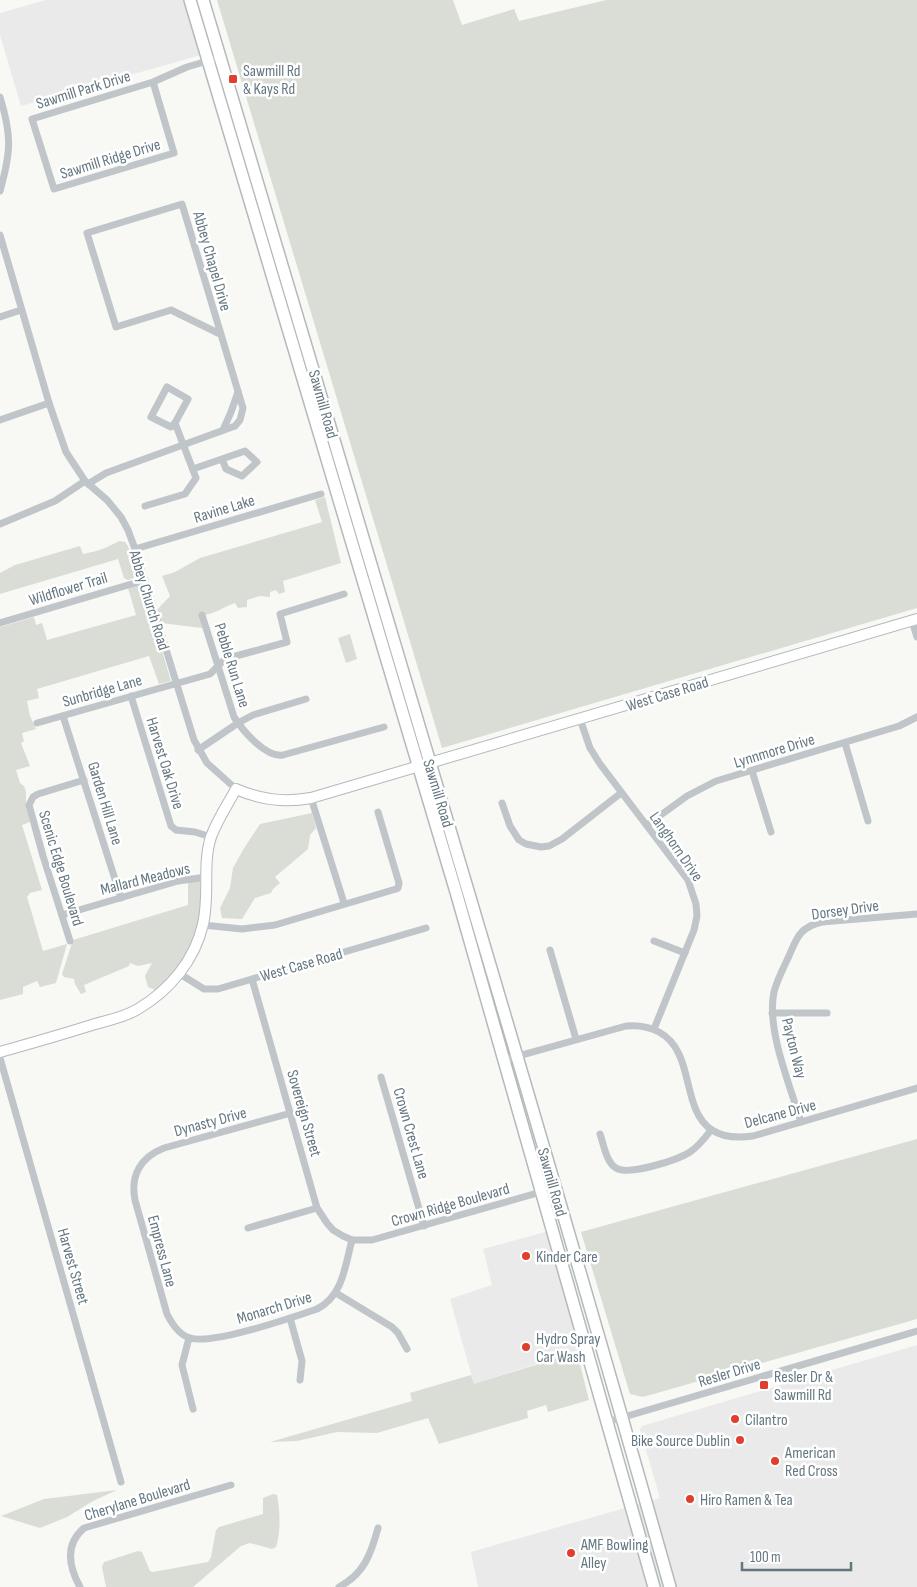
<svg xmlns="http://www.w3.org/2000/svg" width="917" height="1587" font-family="'Sofia Sans Condensed',sans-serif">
<rect width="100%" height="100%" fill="#f8f8f5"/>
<!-- built -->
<g fill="#e9eae9">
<path d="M46,0H185L201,55L21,106L0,35V13Z"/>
<path d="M549,1231L582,1349L474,1384L450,1299L492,1285L483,1249Z"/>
<path d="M917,1345V1587H478L471,1552L660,1498L640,1429L642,1426Z"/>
</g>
<!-- green -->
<g fill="#d9ddd5">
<path d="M217,0H453L462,25L514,9L519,21L606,0H917V608L442,748Z"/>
<path d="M325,497L341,563L283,581L285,592L279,594L276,590L270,592V597L260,596L247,600V607L238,608L235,603C223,607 214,615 201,615L202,628L161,623L156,611L170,596L162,576L175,572L200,558L322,522L315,500Z"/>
<path d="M119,541L125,542L128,546L137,577L128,580L124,578L118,559L0,594V573L15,565L80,546L83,554C99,551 106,548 119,541Z"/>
<path d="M142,584L171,681L159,684L149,656L37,689L39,698L27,701L30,716L36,729L22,733L24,741L21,743L30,766L16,770L20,783L24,786L26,792V806L30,822L22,825L42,890L30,893L27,897L43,951L67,944L56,983L40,987L37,981L23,987V994L0,1000V627L34,617L36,625L42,623L47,640L136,615L128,588Z"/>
<path d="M350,634L357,659L346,663L338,638Z"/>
<path d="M312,813L316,828L310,835L308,849L275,877L280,883L273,889L271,893L255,898L242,919L222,918L220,908L230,888L233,868L243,850L260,824Z"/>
<path d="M200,879C202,912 197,955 171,978C166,983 160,986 155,990L148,987L145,976L152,963L138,966L130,963L129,966L84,985L86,992L81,994L75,984L74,979L64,977L62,974L73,940L188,905V882Z"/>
<path d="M917,1139V1319L643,1397L630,1394L581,1232Z"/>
<path d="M577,1352L589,1400L548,1412L546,1405L527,1411L528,1418L439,1444L428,1418L377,1433L337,1432L297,1441L270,1442L412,1401L410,1393L471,1375L474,1384Z"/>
<path d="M117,1490L93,1501L67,1517L40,1528L1,1516L44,1499Z"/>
<path d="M273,1494L277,1495C280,1511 281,1532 276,1547L272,1549L250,1543L241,1546L193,1587H106L102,1567L104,1562L138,1551L142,1552L150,1571L153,1572L208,1562L211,1557L216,1530L219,1527L263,1514V1498Z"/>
</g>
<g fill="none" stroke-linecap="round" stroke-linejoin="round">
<defs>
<path id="secondary" d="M0,1052C32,1043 64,1034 95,1024C109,1020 125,1017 138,1009C170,990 195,960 203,924C210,895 202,864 211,837C217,820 228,804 236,789C261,800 284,803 311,798L917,619"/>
<g id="primary">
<path d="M190,0L456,892L654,1587"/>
<path d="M203,0C264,199 321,399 381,598C479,927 577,1256 670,1587"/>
</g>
</defs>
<!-- secondary casing -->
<use href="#secondary" stroke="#b2b9bc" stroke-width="12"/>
<!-- primary casing -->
<use href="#primary" stroke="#b3b9bc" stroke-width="14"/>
<!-- minor -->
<g stroke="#bfc5c8" stroke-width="7">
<path d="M153,82L174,153L54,189L32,119L153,82L187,67L221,57"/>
<path d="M0,97C12,136 11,152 0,191"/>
<path d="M0,235L49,403L66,452L85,481L107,500L121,517L128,530L135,549L194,740L207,763L236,789"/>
<path d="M0,317L21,310"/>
<path d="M167,387L188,399L175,423L171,427L151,417Z"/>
<path d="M0,420L49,403"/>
<path d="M223,430L231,412L238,392"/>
<path d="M193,469L245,451L257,462L242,476L226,469L222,459"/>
<path d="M88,484L106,473L235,426L240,420L243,408L182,204L87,233L116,327L171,310L220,334"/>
<path d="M145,506L185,494L196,478L175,423"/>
<path d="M0,524L55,501L85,481"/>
<path d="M135,549L321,494"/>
<path d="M202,615L234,717C243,731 266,758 283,755L384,727"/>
<path d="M912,621L917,637"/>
<path d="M0,623L145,580"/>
<path d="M131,696L171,826L176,830L195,832L211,837"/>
<path d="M63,716L121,898"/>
<path d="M580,719L590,748L600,764L688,880L696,904L697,916L694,930L654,1029"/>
<path d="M37,723L210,674L225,659L287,642L280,614L344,594"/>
<path d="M845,743L868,821"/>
<path d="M198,750L238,723L253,715L306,699"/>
<path d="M752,771L771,832"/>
<path d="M311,798L344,903"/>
<path d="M502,803L510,826L519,840L526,844L541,847L549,846L562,839L621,793"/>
<path d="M647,825L687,796L716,781L899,726L917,717"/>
<path d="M62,915L178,881L206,877"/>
<path d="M203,925L242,929L275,925L396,889L398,888L399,883L378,812"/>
<path d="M70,941L43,856L29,805L33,797L38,794L84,780"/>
<path d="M654,941L685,953"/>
<path d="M550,950L576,1039"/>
<path d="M180,974L204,989H218L426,928"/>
<path d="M252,979L317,1208L327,1223L333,1230L343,1236L352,1240H372L555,1188"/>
<path d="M772,1013H827"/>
<path d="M0,1058L121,1482"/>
<path d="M504,1060L626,1026C637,1025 648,1026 659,1032C696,1052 680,1109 712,1130C724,1138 739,1138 753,1136L917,1088"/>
<path d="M381,1077L424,1226"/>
<path d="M291,1113L164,1148C141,1157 130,1175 135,1200L167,1314C172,1324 179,1335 190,1338C213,1345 291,1318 317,1309C343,1296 345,1266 352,1240"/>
<path d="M801,1122C790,1085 766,1029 774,992C777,980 784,967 789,956C797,937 800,927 822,922L917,914"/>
<path d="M600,1134C604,1145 606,1162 616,1168C628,1176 678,1160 690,1152C699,1146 705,1138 711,1130"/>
<path d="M248,1228L317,1208"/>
<path d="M336,1293L392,1327L398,1333L407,1349"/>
<path d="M290,1318L302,1361L300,1380"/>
<path d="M189,1338L182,1365L193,1409"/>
<path d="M607,1422L917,1331"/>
<path d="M80,1587C69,1567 64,1545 84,1528L231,1485"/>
<path d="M339,1587C364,1574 371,1554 378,1528"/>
</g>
<!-- secondary -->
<use href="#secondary" stroke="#fff" stroke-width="10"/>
<!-- primary -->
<use href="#primary" stroke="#fff" stroke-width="11"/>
</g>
<!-- markers -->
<g fill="#e03f2d" stroke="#fff" stroke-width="2">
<rect x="228" y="74" width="10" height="10" rx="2.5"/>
<circle cx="526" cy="1256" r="5"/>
<circle cx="526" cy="1347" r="5"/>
<rect x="759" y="1380" width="10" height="10" rx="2.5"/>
<circle cx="735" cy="1419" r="5"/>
<circle cx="740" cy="1440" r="5"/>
<circle cx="775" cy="1461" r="5"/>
<circle cx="690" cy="1499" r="5"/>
<circle cx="571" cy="1553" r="5"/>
</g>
<g text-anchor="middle" stroke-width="5" stroke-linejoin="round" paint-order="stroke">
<!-- poi labels -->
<g font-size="16" fill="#647780" stroke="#fff" text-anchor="start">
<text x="243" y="76">Sawmill Rd<tspan x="243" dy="18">&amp; Kays Rd</tspan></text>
<text x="536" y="1262">Kinder Care</text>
<text x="536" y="1344">Hydro Spray<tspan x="536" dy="18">Car Wash</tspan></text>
<text x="774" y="1382">Resler Dr &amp;<tspan x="774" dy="18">Sawmill Rd</tspan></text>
<text x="745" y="1425">Cilantro</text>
<text x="730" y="1446" text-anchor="end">Bike Source Dublin</text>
<text x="785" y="1458">American<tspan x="785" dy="18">Red Cross</tspan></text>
<text x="700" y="1505">Hiro Ramen &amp; Tea</text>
<text x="581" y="1550">AMF Bowling<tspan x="581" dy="18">Alley</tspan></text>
</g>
<!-- street labels -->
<g font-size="16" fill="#647780" stroke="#fff">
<text transform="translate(83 89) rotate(-17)" y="6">Sawmill Park Drive</text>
<text transform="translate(110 158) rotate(-17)" y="6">Sawmill Ridge Drive</text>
<text transform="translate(213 261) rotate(74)" y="6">Abbey Chapel Drive</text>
<text transform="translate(324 404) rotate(74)" y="6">Sawmill Road</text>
<text transform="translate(224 508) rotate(-17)" y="6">Ravine Lake</text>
<text transform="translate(68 588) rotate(-17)" y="6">Wildflower Trail</text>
<text transform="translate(150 600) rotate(73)" y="6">Abbey Church Road</text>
<text transform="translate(233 665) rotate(73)" y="6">Pebble Run Lane</text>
<text transform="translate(102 690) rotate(-16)" y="6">Sunbridge Lane</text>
<text transform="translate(667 693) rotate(-17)" y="6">West Case Road</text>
<text transform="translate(774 750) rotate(-17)" y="6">Lynnmore Drive</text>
<text transform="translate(166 763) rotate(73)" y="6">Harvest Oak Drive</text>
<text transform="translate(439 793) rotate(73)" y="6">Sawmill Road</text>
<text transform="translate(106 803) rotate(73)" y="6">Garden Hill Lane</text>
<text transform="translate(677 846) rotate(55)" y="6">Langhorn Drive</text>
<text transform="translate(62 868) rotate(73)" y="6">Scenic Edge Boulevard</text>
<text transform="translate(145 878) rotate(-14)" y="6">Mallard Meadows</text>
<text transform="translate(845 909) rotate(-8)" y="6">Dorsey Drive</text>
<text transform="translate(301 964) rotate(-16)" y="6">West Case Road</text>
<text transform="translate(795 1048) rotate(76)" y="6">Payton Way</text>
<text transform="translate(305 1113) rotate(74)" y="6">Sovereign Street</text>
<text transform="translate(780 1113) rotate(-15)" y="6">Delcane Drive</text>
<text transform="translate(210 1121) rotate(-15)" y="6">Dynasty Drive</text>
<text transform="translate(412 1133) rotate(74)" y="6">Crown Crest Lane</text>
<text transform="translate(553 1182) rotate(74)" y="6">Sawmill Road</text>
<text transform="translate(450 1204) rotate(-16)" y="6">Crown Ridge Boulevard</text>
<text transform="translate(163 1251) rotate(75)" y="6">Empress Lane</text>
<text transform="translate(74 1266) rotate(74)" y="6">Harvest Street</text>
<text transform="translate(274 1307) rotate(-17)" y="6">Monarch Drive</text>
<text transform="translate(729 1372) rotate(-17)" y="6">Resler Drive</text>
<text transform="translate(137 1499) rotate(-17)" y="6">Cherylane Boulevard</text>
</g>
</g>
<!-- scale -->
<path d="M742 1562v8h109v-8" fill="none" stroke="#647780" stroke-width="2.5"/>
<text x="750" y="1562" font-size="15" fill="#647780" stroke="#ffffff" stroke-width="4" paint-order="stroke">100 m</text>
</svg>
